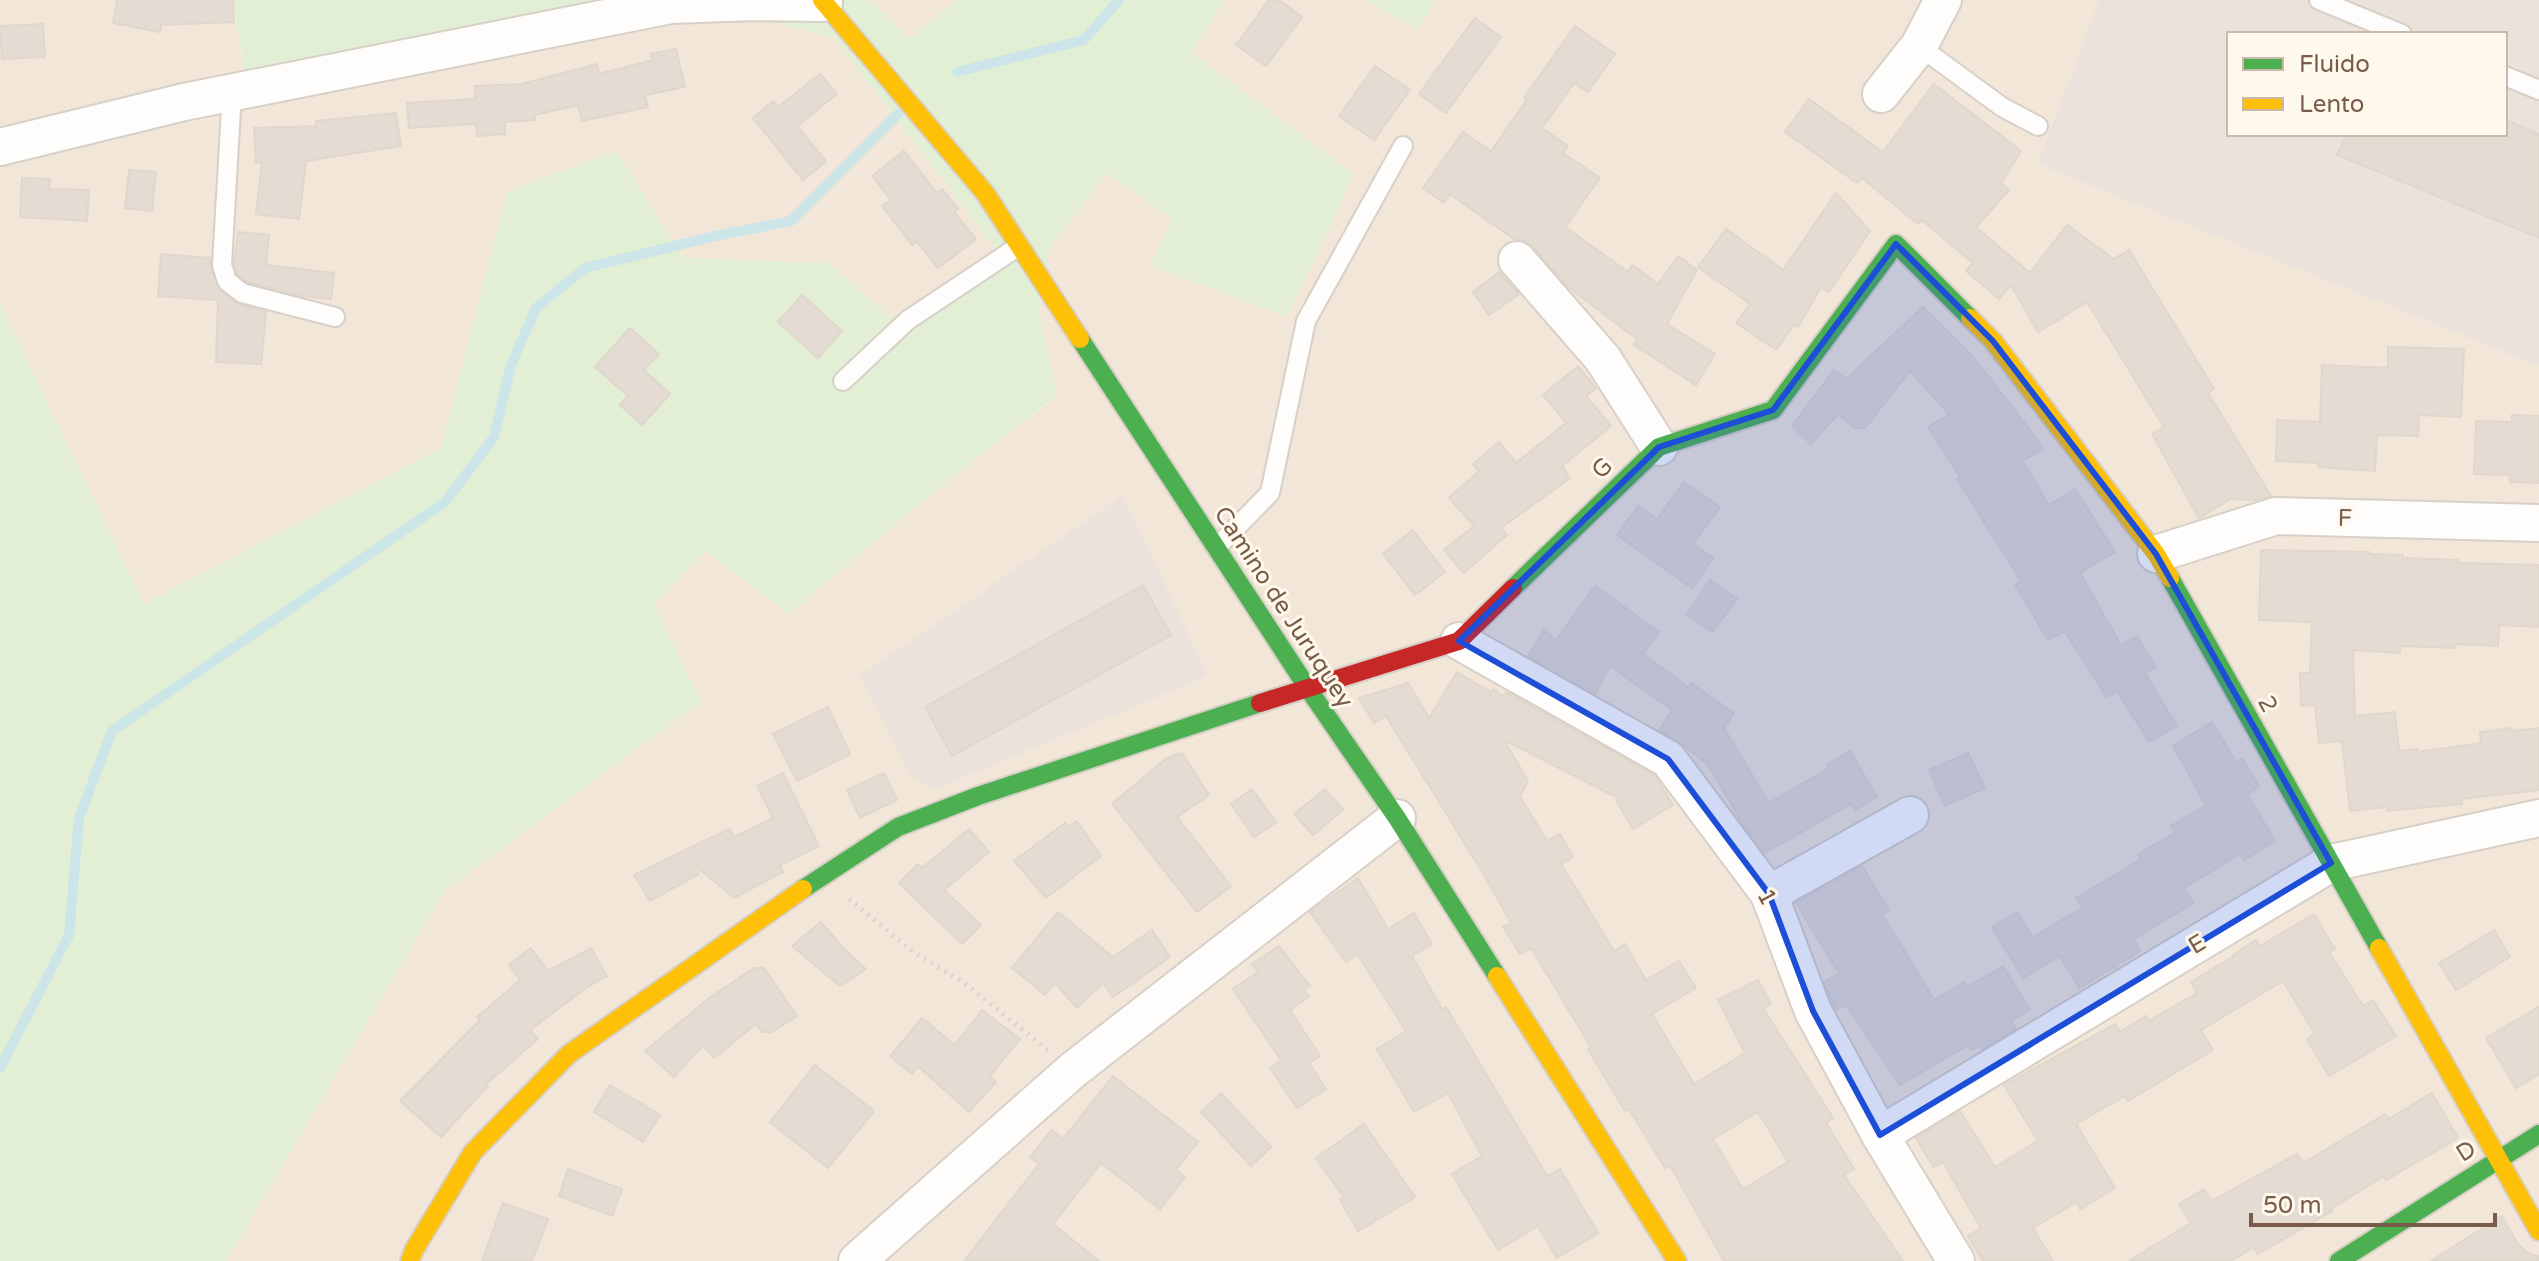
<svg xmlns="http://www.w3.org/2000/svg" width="2539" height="1261" font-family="'Varela Round',sans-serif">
<rect width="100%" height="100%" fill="#f7f3ea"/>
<!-- residential -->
<g fill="#f1e6d7" fill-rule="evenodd">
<path d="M0,0H233L245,79L680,0L833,37L997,250L894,320L828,263L684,258L616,151L507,192L441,448L144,605L0,304Z"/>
<path d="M871,0H958L909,39Z"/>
<path d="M1224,0H1364L1419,28L1435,0H2539V1261H226L445,890L701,702L654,605L705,550L790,613L930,495L1057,396L1039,316L1050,247L1106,172L1174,219L1150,265L1287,316L1354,175L1191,53ZM2229,34H2505V134H2229Z"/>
</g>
<!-- industrial -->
<g fill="#ebe3db" fill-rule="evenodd">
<path d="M2099,0H2539V366L2038,164ZM2229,34H2505V134H2229Z"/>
<path d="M1123,495L1208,676L933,790L909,773L860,676Z"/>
</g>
<!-- green -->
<g fill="#e2efd4">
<path d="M233,0H644L246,80Z"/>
<path d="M680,0H871L909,39L958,0H1224L1191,53L1354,175L1287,317L1150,265L1173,219L1106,173L1050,247L1039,316L1057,395L930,495L789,614L705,551L654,605L701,702L445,890L226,1261H0V304L144,604L441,448L507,192L616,151L684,258L828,263L894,320L997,250L833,37Z"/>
<path d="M1364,0H1435L1419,29Z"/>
</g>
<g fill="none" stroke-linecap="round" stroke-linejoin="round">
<!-- stream -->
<g stroke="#cbe5e9" stroke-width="10">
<path d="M957,72L1084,40L1119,0"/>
<path d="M0,1068L69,935L79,818L112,731L445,502L494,437L511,365L536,308L585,268L715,236L791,221L898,114"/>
</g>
</g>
<!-- building -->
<g fill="#e4dbd2" stroke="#e1d6cc" stroke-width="2" fill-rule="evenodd">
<path d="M117,0H233L234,22L161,25L160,32L113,23Z"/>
<path d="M1269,0H1279L1302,17L1266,66L1236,45Z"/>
<path d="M1475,18L1501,37L1446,113L1419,94Z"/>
<path d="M43,24L45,57L2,59L0,26Z"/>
<path d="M1575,26L1615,54L1588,92L1574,83L1542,128L1568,146L1563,153L1600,178L1565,227L1628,272L1632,265L1658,284L1678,256L1697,270L1667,324L1715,354L1696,385L1634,345L1637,339L1567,286L1532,246L1523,240L1514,239L1450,194L1444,203L1423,188L1463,132L1491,151L1527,100L1524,98Z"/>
<path d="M676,49L685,87L645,95L648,107L582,121L578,105L535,115V120L505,122V134L477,136L476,124L409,128L407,103L475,99V86L522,84L597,64L599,74L653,60L651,54Z"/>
<path d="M1375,66L1410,90L1374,140L1339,116Z"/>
<path d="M820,74L837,94L797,126L826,161L803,180L753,118L773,101L778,107Z"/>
<path d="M1934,84L2021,151L2001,183L2009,190L1976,227L2030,273L2067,225L2114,259L2129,250L2214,389L2208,393L2271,496L2256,500L2231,499L2199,518L2152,434L2164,427L2087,302L2038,332L2011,285L1999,299L1966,271L1973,263L1922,220L1918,224L1862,178L1857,183L1785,132L1809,99L1883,152Z"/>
<path d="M396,113L401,146L306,161L299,219L256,214L262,163H256L254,128L316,126V121Z"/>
<path d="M2505,120L2539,134V238L2337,155L2347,134H2505Z"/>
<path d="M904,151L937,193L942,189L958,209L954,212L976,239L938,268L917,242L912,245L882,206L891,200L872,176Z"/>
<path d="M129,170L156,172L152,211L125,208Z"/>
<path d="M22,178L50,179L49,189L89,190L87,221L20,217Z"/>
<path d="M1836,193L1870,231L1829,292L1821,287L1798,327L1794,325L1776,350L1736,323L1750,304L1698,267L1726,229L1783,270Z"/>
<path d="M238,232L269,235L266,265L334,273L331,299L300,296L247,282L237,274L234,264Z"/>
<path d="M161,254L210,258L211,269L220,290L238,304L266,312L261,364L216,362L218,300L158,296Z"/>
<path d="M1499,272L1519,294L1489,315L1473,292Z"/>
<path d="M802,295L842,331L818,358L778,322Z"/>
<path d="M1923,307L1974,358L2037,439L2043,449L2023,461L2049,505L2075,489L2115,552L2080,573L2121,645L2137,636L2156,667L2145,673L2177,726L2149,742L2117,691L2106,697L2065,631L2048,640L2015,584L2021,581L1957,479L1960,477L1928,427L1949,414L1910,371L1865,428H1855L1838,414L1811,444L1792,426L1834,370L1846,379Z"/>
<path d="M630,328L659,354L644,370L670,394L642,425L620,405L628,396L595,367Z"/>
<path d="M2388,347L2464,349L2461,417L2419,415L2418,436L2377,435L2375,471L2318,467V463L2276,461L2277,420L2320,422L2322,365L2388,368Z"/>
<path d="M1578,366L1596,388L1586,396L1611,426L1562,466L1570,478L1501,528L1507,535L1464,573L1444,550L1474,526L1449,498L1479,471L1473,464L1499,442L1516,463L1566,423L1543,395Z"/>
<path d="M2512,415L2539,416V483L2510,482V475L2474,474L2476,421L2512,422Z"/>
<path d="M1684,482L1720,507L1693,544L1713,558L1692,588L1617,535L1638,506L1657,519Z"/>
<path d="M1413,530L1445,572L1415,595L1383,554Z"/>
<path d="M2261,550L2369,552V554L2403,555V558L2458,560V563L2539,565V627L2499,625L2498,646L2455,644V648L2400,646V653L2353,650L2355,716L2395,712L2399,751L2417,749V752L2481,743L2480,732L2512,728V731L2539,728V790L2462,799V804L2387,811V807L2350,811L2342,741L2319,743L2315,705L2301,706L2300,673H2310L2312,622L2259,620Z"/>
<path d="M1710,580L1737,599L1712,632L1687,614Z"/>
<path d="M1143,585L1171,635L952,756L925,707Z"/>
<path d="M1595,586L1659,632L1643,654L1688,687L1691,683L1734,713L1724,728L1769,803L1829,768L1827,765L1850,751L1877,797L1855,810L1851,804L1765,853L1744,826L1708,765L1679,741L1659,730L1672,710L1610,666L1595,694L1528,656L1544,630L1556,640Z"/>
<path d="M1457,672L1491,692L1493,689L1503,696L1506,692L1654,775L1673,805L1633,829L1616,800L1618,798L1504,740L1528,781L1520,796L1547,841L1560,834L1573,857L1561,864L1614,951L1625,944L1646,980L1679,961L1696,988L1652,1014L1694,1084L1745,1053L1718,1000L1758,980L1771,1004L1763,1008L1833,1118L1826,1123L1854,1169L1844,1175L1903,1261H1724L1670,1165L1665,1168L1629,1109L1625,1111L1588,1049L1591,1047L1531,948L1520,954L1503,927L1511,923L1486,878L1386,716L1374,723L1359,698L1408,683L1429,718ZM1758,1112L1788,1162L1743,1189L1713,1139Z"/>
<path d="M828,707L850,754L797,781L773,734Z"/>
<path d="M2212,722L2236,762L2242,758L2259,787L2247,794L2275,841L2244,860L2240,854L2184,888L2193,903L2134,939L2140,951L2079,988L2060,956L2023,978L1992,927L2017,912L2033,937L2082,908L2076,898L2141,859L2138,854L2175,833L2171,826L2206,805L2173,746Z"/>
<path d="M1182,753L1209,795L1177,817L1231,886L1197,912L1112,804L1167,758Z"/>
<path d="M1968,753L1985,788L1945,806L1929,770Z"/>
<path d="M783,773L819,846L780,865L783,872L734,898L697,867L695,869L699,874L650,901L634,875L729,829L733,834L726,841L773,818L757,786Z"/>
<path d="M884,773L897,800L860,818L847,790Z"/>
<path d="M1252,789L1276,822L1254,837L1231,804Z"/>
<path d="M1325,789L1343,810L1313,835L1294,814Z"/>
<path d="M1077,821L1101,856L1046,898L1014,861L1065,823L1068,827Z"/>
<path d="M969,829L989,852L944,890L981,925L962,944L899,883L918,864L922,868Z"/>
<path d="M1862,866L1889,910L1882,914L1934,1000L1964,982L1967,987L2003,966L2030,1010L2011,1021L2016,1029L1982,1049L1980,1045L1971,1050L1968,1045L1900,1085L1846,1005L1836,1010L1824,982L1839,973L1796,903Z"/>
<path d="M1358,878L1388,929L1414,913L1432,944L1412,956L1442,1009L1446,1007L1547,1176L1560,1169L1598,1233L1557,1258L1538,1226L1498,1250L1452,1174L1482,1156L1448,1093L1414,1112L1377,1049L1406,1031L1358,955L1346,962L1310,912Z"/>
<path d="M1058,912L1113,957L1152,930L1170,957L1113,997L1103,983L1077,1008L1055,983L1045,995L1012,968Z"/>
<path d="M2314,914L2335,949L2329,952L2363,1006L2373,1000L2396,1036L2329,1076L2307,1039L2315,1034L2283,981L2201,1030L2213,1050L2128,1101L2125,1096L2076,1124L2115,1188L2080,1209L2076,1202L2033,1228L2053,1261H1983L1968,1236L1981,1228L1943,1162L1933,1167L1916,1138L1960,1111L1995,1167L2038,1141L2004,1085L2115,1024L2120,1032L2146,1016L2149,1021L2197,993L2191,982L2234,956L2233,955L2256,940L2260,946Z"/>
<path d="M821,922L843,948L866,969L840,986L792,946Z"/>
<path d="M2494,930L2510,957L2456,990L2439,963Z"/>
<path d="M1279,946L1310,986L1304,990L1309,997L1290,1010L1320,1056L1309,1063L1326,1089L1297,1108L1270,1068L1281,1060L1233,989L1258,972L1252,964Z"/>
<path d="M531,948L548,971L591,948L607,976L586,988L530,1030L538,1039L486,1084L488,1086L441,1137L400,1101L480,1020L477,1017L520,980L509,965Z"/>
<path d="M754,968H764L797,1016L772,1032H762L756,1024L714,1058L703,1045L674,1077L645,1051L708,999Z"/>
<path d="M2539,1007V1074L2516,1088L2486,1038Z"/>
<path d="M982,1010L1020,1039L990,1076L996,1082L969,1112L918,1066L912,1074L890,1056L922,1018L955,1045Z"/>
<path d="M815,1065L874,1111L828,1168L770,1122Z"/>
<path d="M1113,1076L1198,1142L1176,1170L1185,1177L1160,1209L1101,1163L1053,1224L1099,1261H964L1039,1164L1030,1157L1052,1130L1063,1139Z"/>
<path d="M610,1085L660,1115L643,1142L594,1112Z"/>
<path d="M1221,1093L1271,1147L1251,1166L1201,1112Z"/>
<path d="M2432,1093L2458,1138L2386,1180L2384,1176L2331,1209L2332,1211L2258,1254L2254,1247L2231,1261H2129L2191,1223L2179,1204L2204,1189L2212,1201L2297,1154L2303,1163L2385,1114L2389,1119Z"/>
<path d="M1364,1124L1415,1197L1358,1231L1340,1200L1344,1198L1316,1158Z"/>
<path d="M568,1169L622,1189L612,1216L559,1196Z"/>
<path d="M503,1203L548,1219L532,1261H482Z"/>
<path d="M2502,1216L2518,1244L2527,1253L2539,1256V1261H2431Z"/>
</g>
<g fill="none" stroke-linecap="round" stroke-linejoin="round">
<defs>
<g id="lane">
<path d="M2319,0L2402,34"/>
<path d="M1919,46L2002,107L2038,126"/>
<path d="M2505,76L2539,90"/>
<path d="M232,92L222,265L227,281L242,293L335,317"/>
<path d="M843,381L908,320L1019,246"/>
<path d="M1216,548L1270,493L1306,321L1403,146"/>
</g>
<g id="street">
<path d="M1881,94L1919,46L1943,0"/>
<path d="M0,147L184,102L671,5L753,2L824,3"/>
<path d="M1517,260L1603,359L1659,447"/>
<path d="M2156,554L2276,516L2539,523"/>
<path d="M1459,641L1668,759L1769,894L1813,1011L1880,1135L1956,1261"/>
<path d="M1769,894L1910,815"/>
<path d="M1880,1135L2331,863L2539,818"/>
<path d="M857,1261L1073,1070L1397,818"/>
</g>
<g id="fast">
<path d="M1080,339L1307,687L1397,818L1497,976"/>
<path d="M2170,578L2379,948"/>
<path d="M1513,588L1659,447L1773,410L1896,244L1970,318"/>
<path d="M803,889L898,827L978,796L1260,703"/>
<path d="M2339,1261L2539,1134"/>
</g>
<g id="slow">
<path d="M822,0L985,193L1080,339"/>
<path d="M1970,318L1993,341L2156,554L2170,578"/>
<path d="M2379,948L2539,1231"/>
<path d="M1497,976L1677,1261"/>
<path d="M410,1261L414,1250L473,1152L569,1054L803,889"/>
</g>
<path id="jam" d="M1260,703L1459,641L1513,588"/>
</defs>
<!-- lane casing -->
<use href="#lane" stroke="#d7d0c8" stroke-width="22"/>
<!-- street casing -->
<use href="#street" stroke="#d7d0c8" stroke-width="40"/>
<!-- fast casing -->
<use href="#fast" stroke="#d7cfc6" stroke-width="22"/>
<!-- slow casing -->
<use href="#slow" stroke="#d7cfc6" stroke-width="22"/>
<!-- jam casing -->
<use href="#jam" stroke="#d7cfc6" stroke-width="22"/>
<!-- path -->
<path stroke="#dad2cd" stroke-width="5" stroke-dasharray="2 6" stroke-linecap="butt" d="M849,899L912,951L963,982L1048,1050"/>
<!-- lane -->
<use href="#lane" stroke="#fefdfc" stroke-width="18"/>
<!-- street -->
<use href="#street" stroke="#fefdfc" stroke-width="36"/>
<!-- fast -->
<use href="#fast" stroke="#4caf50" stroke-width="18"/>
<!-- slow -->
<use href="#slow" stroke="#ffc107" stroke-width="18"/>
<!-- jam -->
<use href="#jam" stroke="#c62828" stroke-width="18"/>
</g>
<!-- marked area -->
<path fill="#1d4ed8" fill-opacity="0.2" stroke="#1d4ed8" stroke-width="6" stroke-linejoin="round" d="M1896,244L1993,341L2156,554L2331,863L1880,1135L1813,1011L1769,894L1668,759L1459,641L1659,447L1773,410Z"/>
<g text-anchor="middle" stroke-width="6" stroke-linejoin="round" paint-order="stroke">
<!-- street labels -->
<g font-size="24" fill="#785b48" stroke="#fff8ec">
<text transform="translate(1602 468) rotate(-44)" y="8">G</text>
<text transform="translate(2345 518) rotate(1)" y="8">F</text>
<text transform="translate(1284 607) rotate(57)" y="8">Camino de Juruquey</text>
<text transform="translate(2268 704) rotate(61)" y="8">2</text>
<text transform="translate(1767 897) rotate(62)" y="8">1</text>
<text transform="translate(2197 944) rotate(-31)" y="8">E</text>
<text transform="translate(2466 1151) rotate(-32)" y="8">D</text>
</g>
</g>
<!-- legend -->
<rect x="2227" y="32" width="280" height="104" fill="#fff8ec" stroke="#c9b9aa" stroke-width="2"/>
<rect x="2243" y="58" width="40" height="12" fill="#4caf50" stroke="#c9b9aa" stroke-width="2"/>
<text x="2299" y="72" font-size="24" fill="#785b48">Fluido</text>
<rect x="2243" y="98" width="40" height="12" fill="#ffc107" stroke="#c9b9aa" stroke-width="2"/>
<text x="2299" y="112" font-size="24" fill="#785b48">Lento</text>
<!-- scale -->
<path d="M2251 1213v12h244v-12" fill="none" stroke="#785b48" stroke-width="4"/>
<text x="2263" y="1213" font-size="24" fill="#785b48" stroke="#fff8ec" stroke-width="6" paint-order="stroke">50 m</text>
</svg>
